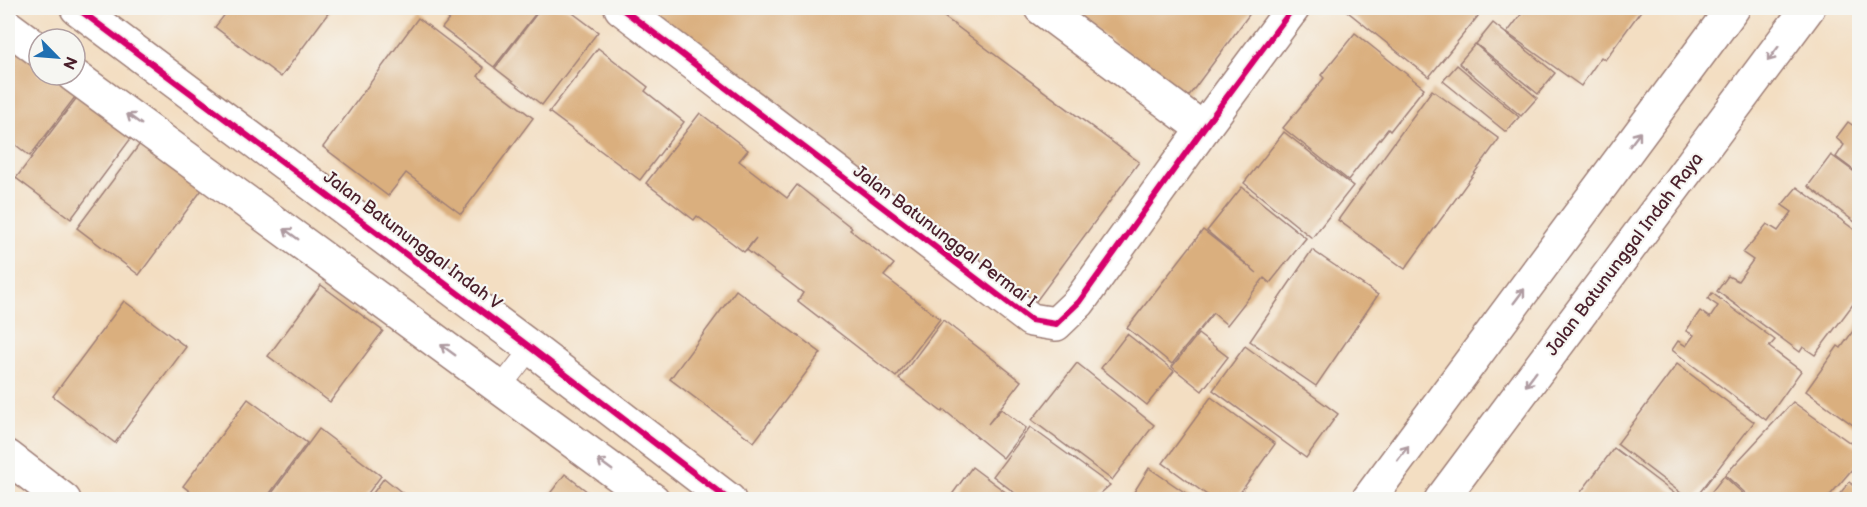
<svg xmlns="http://www.w3.org/2000/svg" width="1867" height="507" font-family="'Balsamiq Sans',sans-serif">
<rect width="100%" height="100%" fill="#f6f6f2"/>
<filter id="ink" filterUnits="userSpaceOnUse"><feTurbulence type="fractalNoise" baseFrequency=".0167" numOctaves="2"/><feDisplacementMap in="SourceGraphic" scale="12" xChannelSelector="R" yChannelSelector="G"/><feConvolveMatrix kernelMatrix="1 2 1 2 8 2 1 2 1" color-interpolation-filters="sRGB"/></filter>
<filter id="wash" filterUnits="userSpaceOnUse"><feTurbulence type="fractalNoise" baseFrequency=".008" numOctaves="4" result="noise"/><feDisplacementMap in="SourceGraphic" scale="24" xChannelSelector="R" yChannelSelector="G"/><feGaussianBlur stdDeviation="1.35" result="paint"/><feColorMatrix in="noise" values="0 0 0 0 0 0 0 0 0 0 0 0 0 0 0 0 0 1.4 0 .05"/><feComposite in="paint" operator="in"/></filter>
<g filter="url(#wash)">
<rect width="100%" height="100%" fill="#f3dec2"/>
<g id="blocks">
<!-- building -->
<g fill="#daaf7e">
<path d="M230,8H332L281,77L215,27Z"/>
<path d="M434,8H456L448,18Z"/>
<path d="M458,8H540L494,67L442,28Z"/>
<path d="M541,8H566L598,32L542,105L495,68Z"/>
<path d="M637,8H932L1139,162L1034,304Z"/>
<path d="M1068,8H1254L1188,97Z"/>
<path d="M1343,8H1468L1478,16L1429,77Z"/>
<path d="M1526,8H1643L1605,60L1601,57L1581,86L1507,33Z"/>
<path d="M418,18L484,68L478,76L533,118L461,214L406,173L388,196L323,147Z"/>
<path d="M1493,23L1555,73L1538,94L1476,44Z"/>
<path d="M1355,33L1424,88L1390,131L1388,129L1348,180L1283,128L1324,78L1321,75Z"/>
<path d="M13,42L39,62V75H56L79,92L30,156L8,139V49Z"/>
<path d="M1475,44L1537,98L1521,116L1459,63Z"/>
<path d="M598,48L648,87L645,91L684,122L640,180L549,112Z"/>
<path d="M1457,65L1519,117L1506,132L1443,81Z"/>
<path d="M1432,90L1499,139L1405,269L1338,220Z"/>
<path d="M78,96L132,137L71,219L16,178Z"/>
<path d="M1860,108V120L1854,115Z"/>
<path d="M700,113L748,150L739,161L787,198L797,185L852,228L850,230L894,264L884,276L940,319L896,377L798,301L803,293L747,250L756,238L744,252L697,216L694,220L646,183Z"/>
<path d="M1848,122L1858,129L1860,127V175L1836,157L1844,145L1836,138Z"/>
<path d="M1284,132L1353,186L1312,238L1244,183Z"/>
<path d="M145,137L207,183L139,275L77,228Z"/>
<path d="M1831,155L1860,176V226L1808,186Z"/>
<path d="M1242,187L1306,238L1270,283L1264,278L1227,325L1213,313L1172,364L1127,328L1203,230L1257,273L1207,231Z"/>
<path d="M1797,187L1860,234V295L1815,355L1803,347L1800,352L1717,291L1728,276L1738,281L1753,260L1743,253L1767,224L1778,231L1792,212L1782,205Z"/>
<path d="M1312,250L1378,295L1316,386L1250,341Z"/>
<path d="M321,285L383,331L330,402L268,356Z"/>
<path d="M736,290L821,353L754,442L670,379Z"/>
<path d="M1712,293L1775,340L1769,347L1801,371L1766,420L1672,350L1678,341L1686,346L1694,335L1686,331L1700,311L1710,318L1718,306L1708,299Z"/>
<path d="M124,301L186,347L115,443L53,396Z"/>
<path d="M943,320L1021,381L988,424L1001,409L1026,428L1003,458L944,410L942,412L899,379Z"/>
<path d="M1860,321V430L1806,391L1838,346L1841,348Z"/>
<path d="M1127,334L1174,371L1147,405L1101,368Z"/>
<path d="M1198,334L1228,357L1202,391L1172,367Z"/>
<path d="M1245,346L1338,414L1306,458L1213,390Z"/>
<path d="M1077,363L1154,425L1112,480L1032,420Z"/>
<path d="M1677,364L1754,422L1694,500H1690L1617,444Z"/>
<path d="M1211,397L1275,444L1235,500H1214L1163,463Z"/>
<path d="M248,399L307,443L265,500H201L183,486Z"/>
<path d="M1793,402L1860,450V460L1826,500H1753L1725,475Z"/>
<path d="M1030,427L1110,485L1093,500H1024L993,476Z"/>
<path d="M319,429L381,476L363,500H267Z"/>
<path d="M1614,448L1683,500H1575Z"/>
<path d="M972,467L1016,500H948Z"/>
<path d="M1149,468L1196,500H1129Z"/>
<path d="M565,474L598,500H545Z"/>
<path d="M1724,476L1750,500H1705Z"/>
<path d="M384,478L411,500H368Z"/>
<path d="M1849,482L1860,490V500H1835Z"/>
</g>
</g>
</g>
<g filter="url(#ink)">
<use href="#blocks" fill-opacity="0" stroke="#9e7e76" stroke-width="1.5"/>
<g fill="none" stroke-linecap="round" stroke-linejoin="round">
<defs>
<path id="service" d="M500,388L531,348"/>
<g id="minor">
<path d="M77,8L531,348L729,500"/>
<path d="M621,8L1031,320L1056,324L1079,302L1203,129L1293,8"/>
<path d="M1041,8L1203,129"/>
<path d="M8,27L39,50"/>
<path d="M73,75L653,500"/>
<path d="M8,457L64,500"/>
</g>
<g id="tertiary">
<path d="M1368,500L1733,8"/>
<path d="M1441,500L1808,8"/>
</g>
</defs>
<!-- service casing -->
<use href="#service" stroke="#9e7e76" stroke-width="22"/>
<!-- minor casing -->
<use href="#minor" stroke="#9e7e76" stroke-width="36"/>
<!-- tertiary casing -->
<use href="#tertiary" stroke="#9e7e76" stroke-width="36"/>
<!-- service -->
<use href="#service" stroke="#fff" stroke-width="20"/>
<!-- minor -->
<use href="#minor" stroke="#fff" stroke-width="33"/>
<!-- tertiary -->
<use href="#tertiary" stroke="#fff" stroke-width="33"/>
<defs>
<g id="cycleway">
<path d="M77,8L531,348L729,500"/>
<path d="M621,8L1031,320L1056,324L1079,302L1203,129L1293,8"/>
</g>
</defs>
<!-- cycleway casing -->
<use href="#cycleway" stroke="#f6f6f2" stroke-width="10"/>
<!-- cycleway -->
<use href="#cycleway" stroke="#d6006c" stroke-width="6"/>
</g>
<!-- one-way arrows -->
<defs><path id="oneway-shaft" d="M-6 0H5M1.5-3L5.5 0L1.5 3" fill="none" stroke-width="1.6" stroke-linecap="round" stroke-linejoin="round" transform="scale(1.5)"/></defs>
<g stroke="#ae9aa0">
<use href="#oneway-shaft" transform="translate(1773 54) rotate(127)"/>
<use href="#oneway-shaft" transform="translate(134 119) rotate(-144)"/>
<use href="#oneway-shaft" transform="translate(1635 139) rotate(-53)"/>
<use href="#oneway-shaft" transform="translate(291 234) rotate(-144)"/>
<use href="#oneway-shaft" transform="translate(1519 296) rotate(-53)"/>
<use href="#oneway-shaft" transform="translate(448 350) rotate(-144)"/>
<use href="#oneway-shaft" transform="translate(1531 379) rotate(127)"/>
<use href="#oneway-shaft" transform="translate(1403 453) rotate(-53)"/>
<use href="#oneway-shaft" transform="translate(605 465) rotate(-144)"/>
</g>
</g>
<g text-anchor="middle" stroke-width="4.5" stroke-linejoin="round" paint-order="stroke">
<!-- street labels -->
<g font-size="18" fill="#4a1f2b" stroke="#f6f6f2">
<text transform="translate(945 236) rotate(37)" y="6">Jalan Batununggal Permai I</text>
<text transform="translate(413 240) rotate(37)" y="6">Jalan Batununggal Indah V</text>
<text transform="translate(1624 254) rotate(-53)" y="6">Jalan Batununggal Indah Raya</text>
</g>
</g>
<!-- margin -->
<rect width="1867" height="507" fill="none" stroke="#f6f6f2" stroke-width="30"/>
<!-- north arrow -->
<g transform="translate(57 57) rotate(115)"><circle r="28" fill="#f6f6f2" stroke="#b1a0a2" stroke-width="1.5"/>
<path d="M0-4.5L10 22L0 15L-10 22Z" fill="#1f6fb2"/>
<text y="-9" font-size="16" font-weight="bold" text-anchor="middle" fill="#4a1f2b">N</text>
</g>
</svg>
